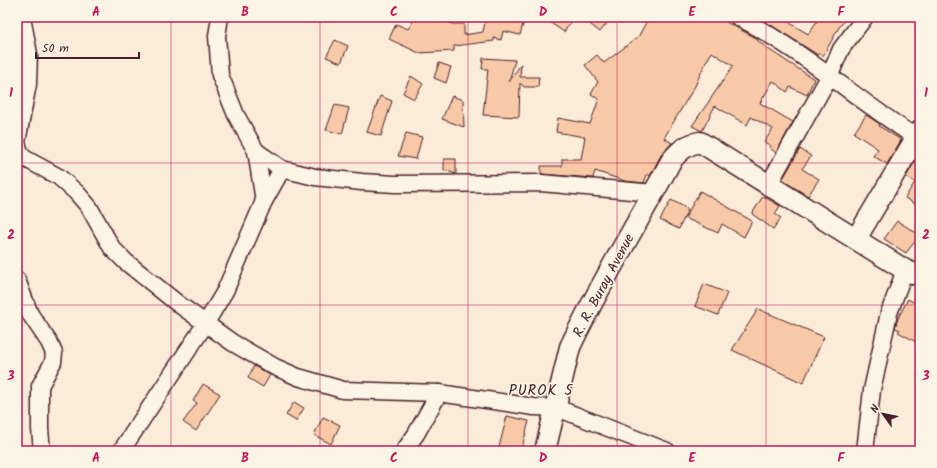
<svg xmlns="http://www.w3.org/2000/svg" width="937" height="468" font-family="Kalam,sans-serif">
<rect width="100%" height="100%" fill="#fbecd9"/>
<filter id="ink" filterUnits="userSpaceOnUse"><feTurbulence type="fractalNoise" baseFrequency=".025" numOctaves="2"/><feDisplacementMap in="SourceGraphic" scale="8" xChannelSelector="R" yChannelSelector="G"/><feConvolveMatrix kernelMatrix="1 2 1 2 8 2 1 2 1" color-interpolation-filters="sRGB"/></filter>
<g filter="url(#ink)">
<!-- building -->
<g fill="#f8c9a7" stroke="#4a1f2b">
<path d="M416,17H439L452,24H464V35L483,32L486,17L508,20L509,17H525L520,35L503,31L501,40L494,38V41L454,46V51L419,53L389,39L396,24L408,29Z"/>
<path d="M542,17H574L564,32Z"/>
<path d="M581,17H612L600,32Z"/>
<path d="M649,17H717L758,39L757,40L768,49L814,79L807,95L790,87L787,92L773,81L760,103L793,122L776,153L770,148L771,146L764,142L773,129L751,117L747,125L715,106L702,131L692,126L733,66L712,52L706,62L695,86L664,138L672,143L661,155L650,176L647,174L644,183L625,181L595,171L593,178L541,174V166H562V159H581L585,137L556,132L558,118L590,124L599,99L591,94L598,82L585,65L597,55L604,63L638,37Z"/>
<path d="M758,17H780L808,34L820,17H847L838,29L823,56L819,53L818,55Z"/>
<path d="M335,40L348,46L341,63L326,57Z"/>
<path d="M483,58L515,60L509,82L521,64L520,77H539L538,87H524L520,83L519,117L483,115L488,69H482Z"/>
<path d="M439,63L451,67L446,83L434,78Z"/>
<path d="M411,76L423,84L414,99L403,93Z"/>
<path d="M380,96L392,101L381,136L367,132Z"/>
<path d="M452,96L463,100L464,127L442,119Z"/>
<path d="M335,105L349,108L342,134L326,130Z"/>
<path d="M866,115L880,124L879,126L901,140L887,164L873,156L878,149L854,133Z"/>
<path d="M406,133L422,137L416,159L398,156Z"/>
<path d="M800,149L811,156L802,169L819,179L808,196L782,180Z"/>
<path d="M917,158L920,160V207L905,198L915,182L906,177Z"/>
<path d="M444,159H456V174L444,170Z"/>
<path d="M700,191L752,221L744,237L722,224L718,233L685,218Z"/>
<path d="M763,196L780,206L775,214L781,218L773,229L752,214Z"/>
<path d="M671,200L688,209L679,229L660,220Z"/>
<path d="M897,221L920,235L906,253L884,239Z"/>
<path d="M704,284L727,293L718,315L695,306Z"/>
<path d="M908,299L920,306V344L898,332L900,330L895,328L898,318Z"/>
<path d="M758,309L824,337L803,383L732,350Z"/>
<path d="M254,366L270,375L263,387L248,378Z"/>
<path d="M203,384L220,394L196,431L183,422L197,403L193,401Z"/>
<path d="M294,402L304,408L296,421L286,415Z"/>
<path d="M507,416L529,421L521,451H498Z"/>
<path d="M323,417L340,425L331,444L314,435Z"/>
</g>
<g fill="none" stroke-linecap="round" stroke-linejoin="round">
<defs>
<g id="minor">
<path d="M22,17L29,54L28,84L17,142L20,153L24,158L59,177L77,193L89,207L112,248L126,262L177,303L233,343L275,367L298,377L343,390L439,393L534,407L557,408L667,451"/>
<path d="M220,17L217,36L220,75L236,115L256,151L264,201"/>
<path d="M738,17C804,51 858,101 920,140"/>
<path d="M282,169L315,177L362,182L395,184L541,183L654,193"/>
<path d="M769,184L830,75L841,49L865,17"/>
<path d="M17,280L30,314L49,342L54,353L53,362L40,386V429L42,451"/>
<path d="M121,451L206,323L225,291L264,201L282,169L256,151"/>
<path d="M404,451L416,434L439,393"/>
<path d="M865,451L872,390L889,313L905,270"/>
</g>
<g id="tertiary">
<path d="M856,239L920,131"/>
<path d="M545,451L570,347C600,283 638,223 671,161C679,151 687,144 700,142L905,270L920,276"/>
</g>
</defs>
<!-- minor casing -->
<use href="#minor" stroke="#4a1f2b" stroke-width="19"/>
<!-- tertiary casing -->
<use href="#tertiary" stroke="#4a1f2b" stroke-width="23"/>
<!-- minor -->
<use href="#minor" stroke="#fcf5e5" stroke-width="16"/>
<!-- tertiary -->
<use href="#tertiary" stroke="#fcf5e5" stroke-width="20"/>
</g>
</g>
<!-- grid -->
<path fill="none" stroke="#c2185b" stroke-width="1" stroke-opacity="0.55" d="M171,17V451M320,17V451M468,17V451M617,17V451M766,17V451M17,163H920M17,305H920"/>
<g text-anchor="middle" stroke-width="3.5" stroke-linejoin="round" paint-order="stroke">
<!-- street labels -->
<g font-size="14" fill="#4a1f2b" stroke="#fcf5e5">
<text transform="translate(603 285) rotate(-62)" y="5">R. R. Buray Avenue</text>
</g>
<!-- neighbourhood labels -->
<g font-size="15" letter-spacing="1" fill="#4a1f2b" stroke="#fcf5e5">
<text x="541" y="395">PUROK 5</text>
</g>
</g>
<!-- margin -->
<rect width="937" height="468" fill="none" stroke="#fcf5e5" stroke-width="44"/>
<!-- north arrow -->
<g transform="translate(883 414) rotate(303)" stroke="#fcf5e5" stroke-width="3" paint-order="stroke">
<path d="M0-3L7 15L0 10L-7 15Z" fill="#4a1f2b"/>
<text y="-6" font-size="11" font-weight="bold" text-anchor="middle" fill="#4a1f2b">N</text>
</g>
<!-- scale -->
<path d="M36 52v6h103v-6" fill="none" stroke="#4a1f2b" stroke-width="2"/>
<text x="42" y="52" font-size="12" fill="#4a1f2b" stroke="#fcf5e5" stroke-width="3" paint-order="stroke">50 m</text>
<rect x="22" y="22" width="893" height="424" fill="none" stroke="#c2185b" stroke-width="1.5"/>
<g font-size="13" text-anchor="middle" font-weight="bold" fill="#c2185b">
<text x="96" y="16">A</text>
<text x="245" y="16">B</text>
<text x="394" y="16">C</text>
<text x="543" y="16">D</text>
<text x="692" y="16">E</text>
<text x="841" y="16">F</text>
<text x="11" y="97">1</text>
<text x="926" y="97">1</text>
<text x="11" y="239">2</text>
<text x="926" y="239">2</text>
<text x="11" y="380">3</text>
<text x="926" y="380">3</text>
<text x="96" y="462">A</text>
<text x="245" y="462">B</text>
<text x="394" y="462">C</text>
<text x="543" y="462">D</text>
<text x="692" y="462">E</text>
<text x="841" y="462">F</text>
</g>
</svg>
